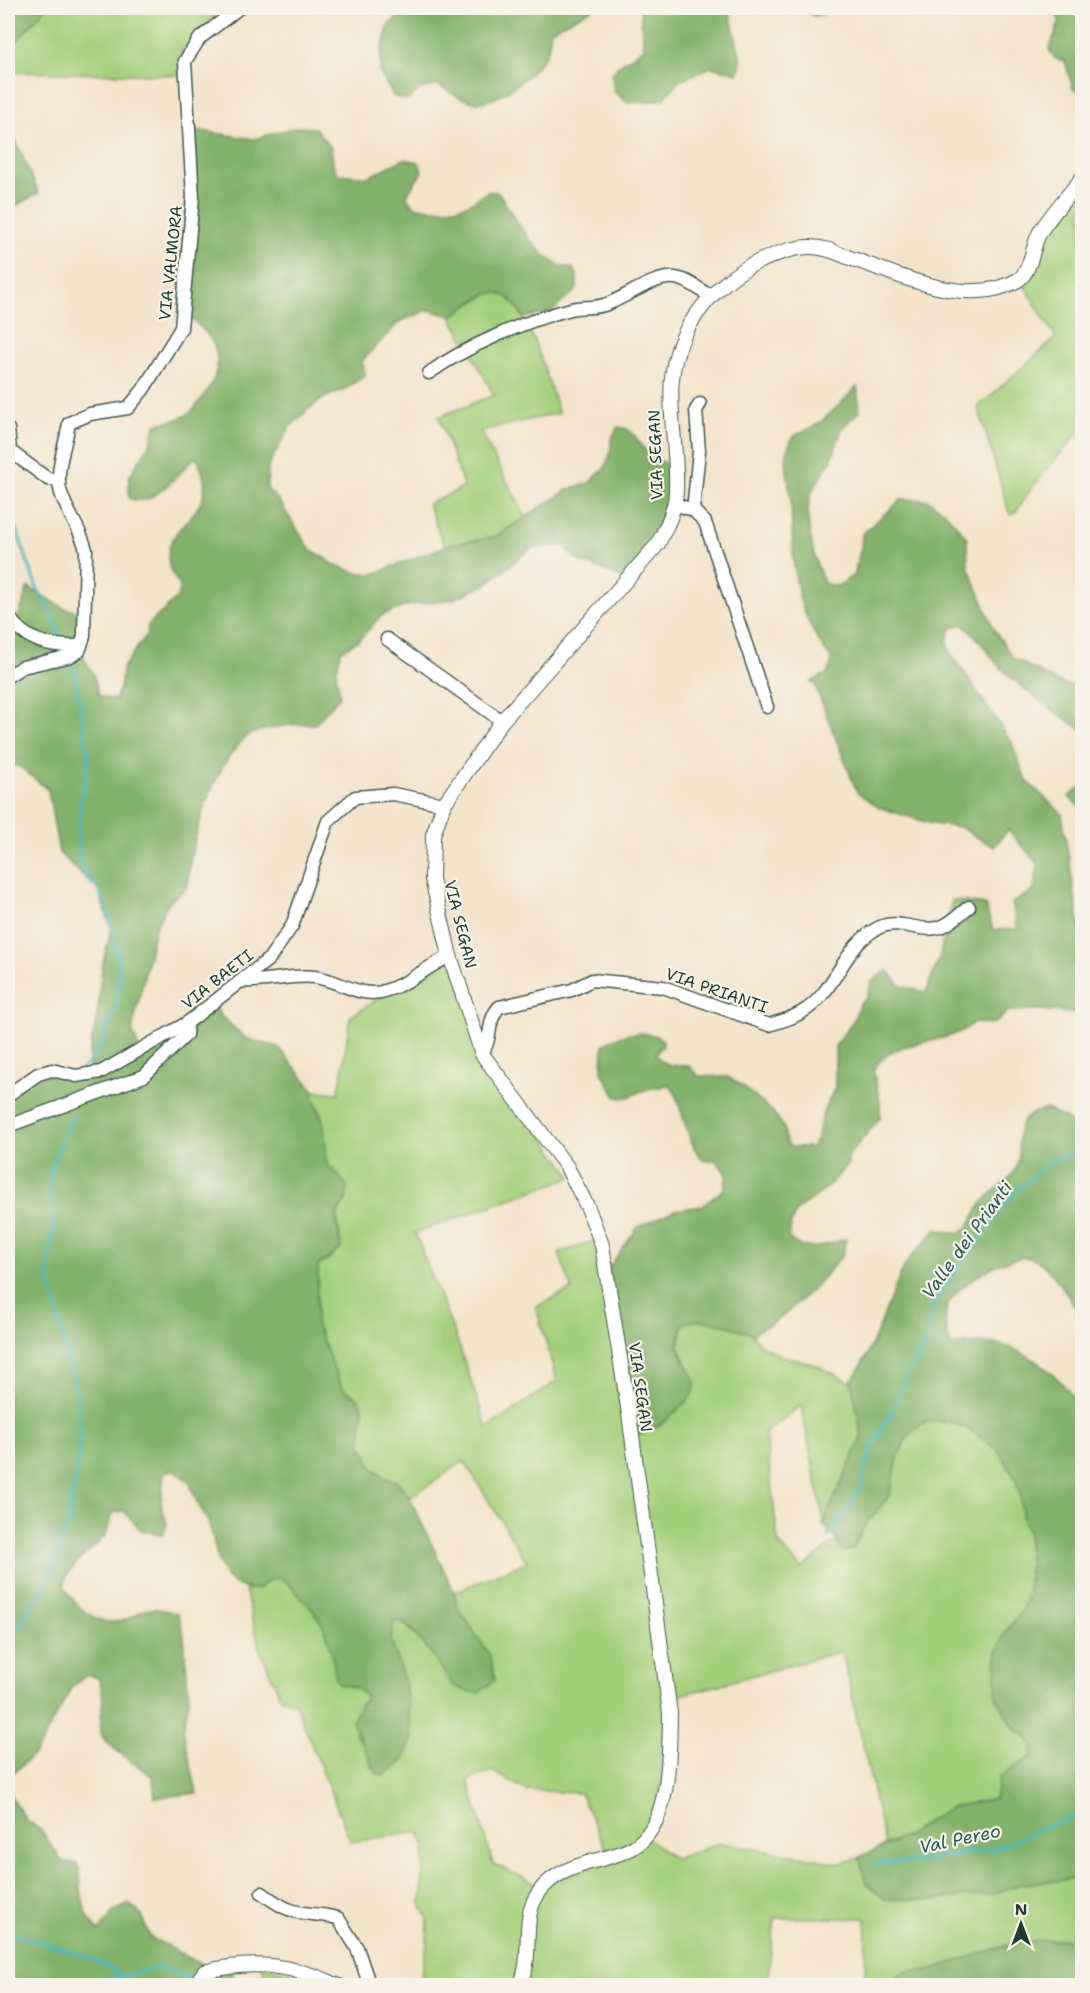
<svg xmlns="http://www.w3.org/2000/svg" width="1090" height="1993" font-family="'Shantell Sans',sans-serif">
<rect width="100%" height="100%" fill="#f7f3e8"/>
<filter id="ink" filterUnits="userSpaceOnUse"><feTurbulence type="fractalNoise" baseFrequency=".0167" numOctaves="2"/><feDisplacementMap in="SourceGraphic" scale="12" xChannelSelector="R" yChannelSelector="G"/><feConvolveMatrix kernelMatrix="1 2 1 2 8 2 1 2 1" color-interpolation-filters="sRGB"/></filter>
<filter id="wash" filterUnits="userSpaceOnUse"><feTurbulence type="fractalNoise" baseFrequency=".008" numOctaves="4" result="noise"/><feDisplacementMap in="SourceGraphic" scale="24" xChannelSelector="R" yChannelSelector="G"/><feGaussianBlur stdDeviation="1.35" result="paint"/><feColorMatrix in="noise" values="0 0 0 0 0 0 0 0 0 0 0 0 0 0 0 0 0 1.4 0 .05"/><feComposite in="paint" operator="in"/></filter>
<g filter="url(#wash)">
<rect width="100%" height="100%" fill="#f4e3cb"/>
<!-- green -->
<g fill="#a4d07c" stroke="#628658" stroke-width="1.5" fill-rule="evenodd">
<path d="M46,8H208L215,17L183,50L178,75L8,72L13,45Z"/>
<path d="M1082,188V429L1033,486L1015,513L1010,515L978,407L1056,338L1019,277L1047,232Z"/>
<path d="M502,292C532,314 546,378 559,413L480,431L526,517L495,537L444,546L428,504L464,487L439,417L494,395L451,316L489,293Z"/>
<path d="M449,953L485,1057L572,1177L415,1233L457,1340L487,1428L557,1381L536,1307L572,1289L559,1253L600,1239L660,1426L678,1410L695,1383L679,1346L683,1324L691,1321L717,1322L752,1334L759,1344L782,1356L816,1365L852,1383L862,1436L824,1522L801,1405L765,1433L778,1542L801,1569L836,1541L844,1551L860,1538L863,1528L889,1496L898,1457L907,1437L924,1422L939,1421L965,1427L997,1449L1016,1479L1021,1497L1022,1516L1028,1534L1029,1551L1028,1594L1021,1612L1005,1633L1014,1728L1026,1736L1033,1746L1031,1757L1023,1763L995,1799L949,1808L905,1837L885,1844L842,1651L667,1699L668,1768L645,1837L675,1859L720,1843L840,1863L859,1858L867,1883L884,1899L927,1900L993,1894L1021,1884L1082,1878V1938L1017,1942L929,1970L904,1972L889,1982V1985H865L866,1918H775L767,1984L774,1985H423L421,1977L427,1945L428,1918L421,1905L425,1846L419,1832L351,1842L295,1703L281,1699L260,1650L245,1589H259L269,1580L282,1578L314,1609L326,1629L339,1684C349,1686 363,1689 366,1699L361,1703L355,1733L368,1753L372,1768L412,1740L405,1683L391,1641L394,1622L399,1621C420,1635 440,1663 452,1685L489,1654L458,1608L454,1592L527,1562L464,1461L410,1498L398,1482L386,1478L372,1467L361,1443L363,1411L359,1399L342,1388L316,1324L318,1266L331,1258L341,1248C340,1228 332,1217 346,1200L339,1176L327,1164L322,1115L313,1097V1091L339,1093L350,1017ZM492,1771L526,1790L580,1793L610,1858L540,1885L493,1864L468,1780Z"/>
<path d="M261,1965L336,1985H268Z"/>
</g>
<!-- forest -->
<g fill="#83b26c" stroke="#517850" stroke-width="1.5">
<path d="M8,8H46L13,45L8,71Z"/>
<path d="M408,8H594L551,30C550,36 550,43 548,49C541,69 499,104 476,102C462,101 450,92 438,85L419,89L409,100L394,97L380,73L382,49L389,25Z"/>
<path d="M640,8H744L730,14L741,60L739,73L711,67L680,80L664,99L644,102H626L614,91L612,75L619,65L644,48Z"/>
<path d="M799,8H833L830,12L814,16Z"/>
<path d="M1049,8H1082V93L1073,89L1065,61L1056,59L1049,50L1060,20Z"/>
<path d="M8,124L39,193L8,210Z"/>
<path d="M296,127L315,128L331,148L334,168L338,174L368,177L404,159L419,162L422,172L406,196L414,206C430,210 449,211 466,205C479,201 483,187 499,193C515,218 541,267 572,268L577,274V289L551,312L524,318C499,275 485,296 451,316L428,310L399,322L362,361L366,375L347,388L326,397L307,410L290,427L268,466L267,489L278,500L310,549L335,565L358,573L374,574L450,544L495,537L569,489L589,483L604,469L611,452V440L618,427C638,428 638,448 652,457C659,462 671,464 679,466L672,516L624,579L577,560L563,546L532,548L485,585L452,599L410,605L382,615L359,640L341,651L336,672L340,696L315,724C300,723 254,728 244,739C209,774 191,840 187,887L169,902L155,928L132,1030L140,1052L213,1004L222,1017L247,1039L278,1047L313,1089V1097L324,1125L327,1164L347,1186L346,1200L338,1210L336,1219L341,1248L318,1266L316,1324L342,1388L359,1399L363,1411L361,1443L367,1457L372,1467L386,1478L398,1482L410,1498L454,1592L458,1608L489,1654L495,1680L479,1693L465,1691L452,1685L435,1658L410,1628L400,1621L394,1622L391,1641L405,1683L412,1740L403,1761L384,1775L377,1774L352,1722L357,1709L366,1699L365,1695L352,1686L339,1684L336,1679C328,1623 321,1617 282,1578L269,1580L259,1589C213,1590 220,1552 208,1522C201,1507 193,1499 190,1483L174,1470L164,1472L161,1505L167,1524L163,1535L141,1530L124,1511L112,1513C110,1519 109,1527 107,1532C95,1554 69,1559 64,1585C74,1606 98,1629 125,1620C133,1617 139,1610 150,1609C160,1608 169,1611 178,1614L184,1635L189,1701L183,1730L197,1793L155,1798L153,1777C143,1769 109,1747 104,1739C94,1723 110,1701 98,1678L87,1675L72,1687L36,1752L8,1778V1086L24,1078L90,1071L89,1054L96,1022L102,968L111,929L99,891L59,853L48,790L20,767L8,763V630L16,625L28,587L64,608L85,613L81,652L94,676L99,696L115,700L121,685L122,669L147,634L148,625L177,598L180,586C176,580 170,572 169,565C160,518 228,518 196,457C178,472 153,510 129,498V477L150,444L156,424C168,421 181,420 191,412C195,408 199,402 202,398C231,363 216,332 180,312L190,129L254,139Z"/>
<path d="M857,387L860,412C835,430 843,433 832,458C826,470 817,481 811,494C803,515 814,565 825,584L838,586L855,574C856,556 863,555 862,534L902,499L928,500L945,512L967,538L968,566L994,629L1012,657L1057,682L1082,689V730C1055,712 1027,693 1003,670C988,655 980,637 962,624L951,628L947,641L950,652L1012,743L1026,780L1062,814L1082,941V1014L1040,1010L1008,1011C993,1028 993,1023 973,1023C944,1050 898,1032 873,1070L880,1100V1118L849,1155L848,1164C839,1174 829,1187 818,1195C799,1207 789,1213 790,1239C805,1255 827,1244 846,1239L842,1256L815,1287L781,1318L752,1334C730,1327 706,1315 683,1324C681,1331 678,1340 679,1347C688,1380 712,1379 677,1411C663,1424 652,1430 634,1437L608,1269L638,1227L675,1210L702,1206L724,1189L727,1175L716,1160C711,1161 707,1162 702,1159C690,1148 681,1107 674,1091L668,1084C660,1089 653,1087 645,1090C633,1094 629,1100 616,1097L602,1072L603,1045C618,1034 646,1028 663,1040V1045L656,1054C663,1067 675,1065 689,1066L698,1076L728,1077L741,1085L773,1112L784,1128L786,1142L791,1147H812L817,1139L823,1112L835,1088V1046L853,1021L860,1003L866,999L872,981L888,970L901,986L926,992L940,955L952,900L985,905L993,930L1018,929L1012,903L1034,890L1038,864L1008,830L994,847L960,827L932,824L878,807L857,792L814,683L811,682L828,673L832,660C789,605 794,565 791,500C790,482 781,459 791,441C794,434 802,432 809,429C826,421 843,400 857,387Z"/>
<path d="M1079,788L1082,790V809L1069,797Z"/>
<path d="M1047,1109L1072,1122L1074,1145L1082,1146V1321C1076,1306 1049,1264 1034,1259C1010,1251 958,1283 948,1305C942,1318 947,1332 951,1345C967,1344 986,1341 1002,1345C1034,1354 1073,1385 1082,1417V1878L1021,1884L993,1894L927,1900L884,1899L867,1883L859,1857L905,1837L949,1808L995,1799L999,1777L1031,1757L1033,1746L1026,1736L1015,1728L996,1697L997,1652L1005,1633L1021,1612L1028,1594L1029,1574L1028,1534L1022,1516L1021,1497L1016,1479L997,1449L965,1427L939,1421L924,1422L907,1437L898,1457L889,1496L863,1528L852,1550L844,1551L823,1524L862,1436L851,1381C877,1346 885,1305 904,1267C912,1251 928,1244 936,1228C971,1242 967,1222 984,1201C991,1191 1007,1184 1014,1172C1028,1147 1001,1119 1047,1109Z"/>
<path d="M8,1792L27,1821L41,1830L62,1861L76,1864L80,1868C81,1891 81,1914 99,1931L113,1912L129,1904L142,1915L150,1937L210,1969L232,1966L234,1982L237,1985H8Z"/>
<path d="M1082,1938V1985H889V1982L904,1972L929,1970L1017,1942Z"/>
</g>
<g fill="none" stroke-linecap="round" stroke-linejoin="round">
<!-- stream -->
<g stroke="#4cbbc1" stroke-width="3">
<path d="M8,517L18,533L36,586L51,612L61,638"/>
<path d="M73,662L89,761L80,805L78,855L87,877L99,891L107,909L118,954L120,976L116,1006L98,1052L81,1070"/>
<path d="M828,1537L850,1506L862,1483L869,1453L892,1411L908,1373L919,1358L927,1337L932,1307L941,1293L1011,1196L1045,1165L1082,1148"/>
<path d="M8,1645L41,1591L55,1563L67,1527L78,1464L80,1432L77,1394L48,1274L54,1218L49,1191L52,1168L72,1116"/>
<path d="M874,1863L911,1862L995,1849L1057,1822L1082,1815"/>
<path d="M10,1933C40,1943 97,1955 119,1975"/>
<path d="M83,1986L158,1968L170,1969L191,1980"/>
</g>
</g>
</g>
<g filter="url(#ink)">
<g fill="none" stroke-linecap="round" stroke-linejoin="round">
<defs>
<g id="minor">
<path d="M429,373C465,347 527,320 571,309C583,306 595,309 607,304C627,297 653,276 675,278C687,279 701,290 711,297"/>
<path d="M8,429L10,451L48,479H59"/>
<path d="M674,504L693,510L705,522L767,707"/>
<path d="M693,510L699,451L696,410L700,404"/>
<path d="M8,615C24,642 51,647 81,646"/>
<path d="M387,639L502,721"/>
<path d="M8,676L22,667L71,656L79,651L84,636L86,550C81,529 67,513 61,493C54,473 66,444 69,423L90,414L128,408L143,390L181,328L193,197L185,61L200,38L239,8"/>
<path d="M242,981C267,983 291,974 315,977C338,980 358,997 381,992C408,985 426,967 450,956"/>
<path d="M482,1054C493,1038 486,1022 499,1007L572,990L592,980L663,987L769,1025C782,1021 796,1017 807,1009C837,988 845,943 880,927C900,918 923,935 943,926C952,922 961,913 969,907"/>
<path d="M8,1095L38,1074L52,1070L76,1076L101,1072L187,1023L269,959L292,926L328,821L355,797L393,794L444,804"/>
<path d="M8,1126L144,1076L186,1035L187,1023"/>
<path d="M262,1893C297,1919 300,1910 338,1918L357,1948L370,1986"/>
</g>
<g id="tertiary">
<path d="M194,1986L204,1972C253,1959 294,1965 339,1986"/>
<path d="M520,1986C534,1955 521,1923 536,1897C547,1878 565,1870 584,1864C599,1859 618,1856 632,1848C672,1826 669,1752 670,1713L629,1414L602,1245L588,1208L567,1167L482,1054L450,956L432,879L433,835L444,804L502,721L658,544C666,527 675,511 676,492C679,432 656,380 690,324C707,297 732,273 760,261C776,254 791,248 808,247C824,246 841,255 856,260C903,277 970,308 1018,280C1032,271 1032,245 1040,232C1052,213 1069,195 1082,178"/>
</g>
</defs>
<!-- minor casing -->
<use href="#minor" stroke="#3f564b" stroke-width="15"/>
<!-- tertiary casing -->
<use href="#tertiary" stroke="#3f564b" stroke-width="16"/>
<!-- minor -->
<use href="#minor" stroke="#fff" stroke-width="12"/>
<!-- tertiary -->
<use href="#tertiary" stroke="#fff" stroke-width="14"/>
</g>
</g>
<g text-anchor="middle" stroke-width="4.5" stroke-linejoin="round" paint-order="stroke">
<!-- street labels -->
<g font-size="16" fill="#1f3d34" stroke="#f7f3e8">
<text transform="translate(170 263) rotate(-84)" y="6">VIA VALMORA</text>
<text transform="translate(655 455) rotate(-92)" y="6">VIA SEGAN</text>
<text transform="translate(461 924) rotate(76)" y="6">VIA SEGAN</text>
<text transform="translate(217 979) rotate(-38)" y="6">VIA BAETI</text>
<text transform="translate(717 990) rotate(19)" y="6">VIA PRIANTI</text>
<text transform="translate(641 1387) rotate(82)" y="6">VIA SEGAN</text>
</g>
<!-- water labels -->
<g font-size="18" font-style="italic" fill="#2a5c57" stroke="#f7f3e8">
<text transform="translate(967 1240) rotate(-54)" y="6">Valle dei Prianti</text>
<text transform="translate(960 1839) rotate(-12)" y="6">Val Pereo</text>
</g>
</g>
<!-- margin -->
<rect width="1090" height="1993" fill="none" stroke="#f7f3e8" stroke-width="30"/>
<!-- north arrow -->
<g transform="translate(1021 1924)" stroke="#f7f3e8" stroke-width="4.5" paint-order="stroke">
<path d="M0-4.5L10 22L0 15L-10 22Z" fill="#1f3d34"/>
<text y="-9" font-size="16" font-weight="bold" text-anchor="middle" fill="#1f3d34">N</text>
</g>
</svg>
